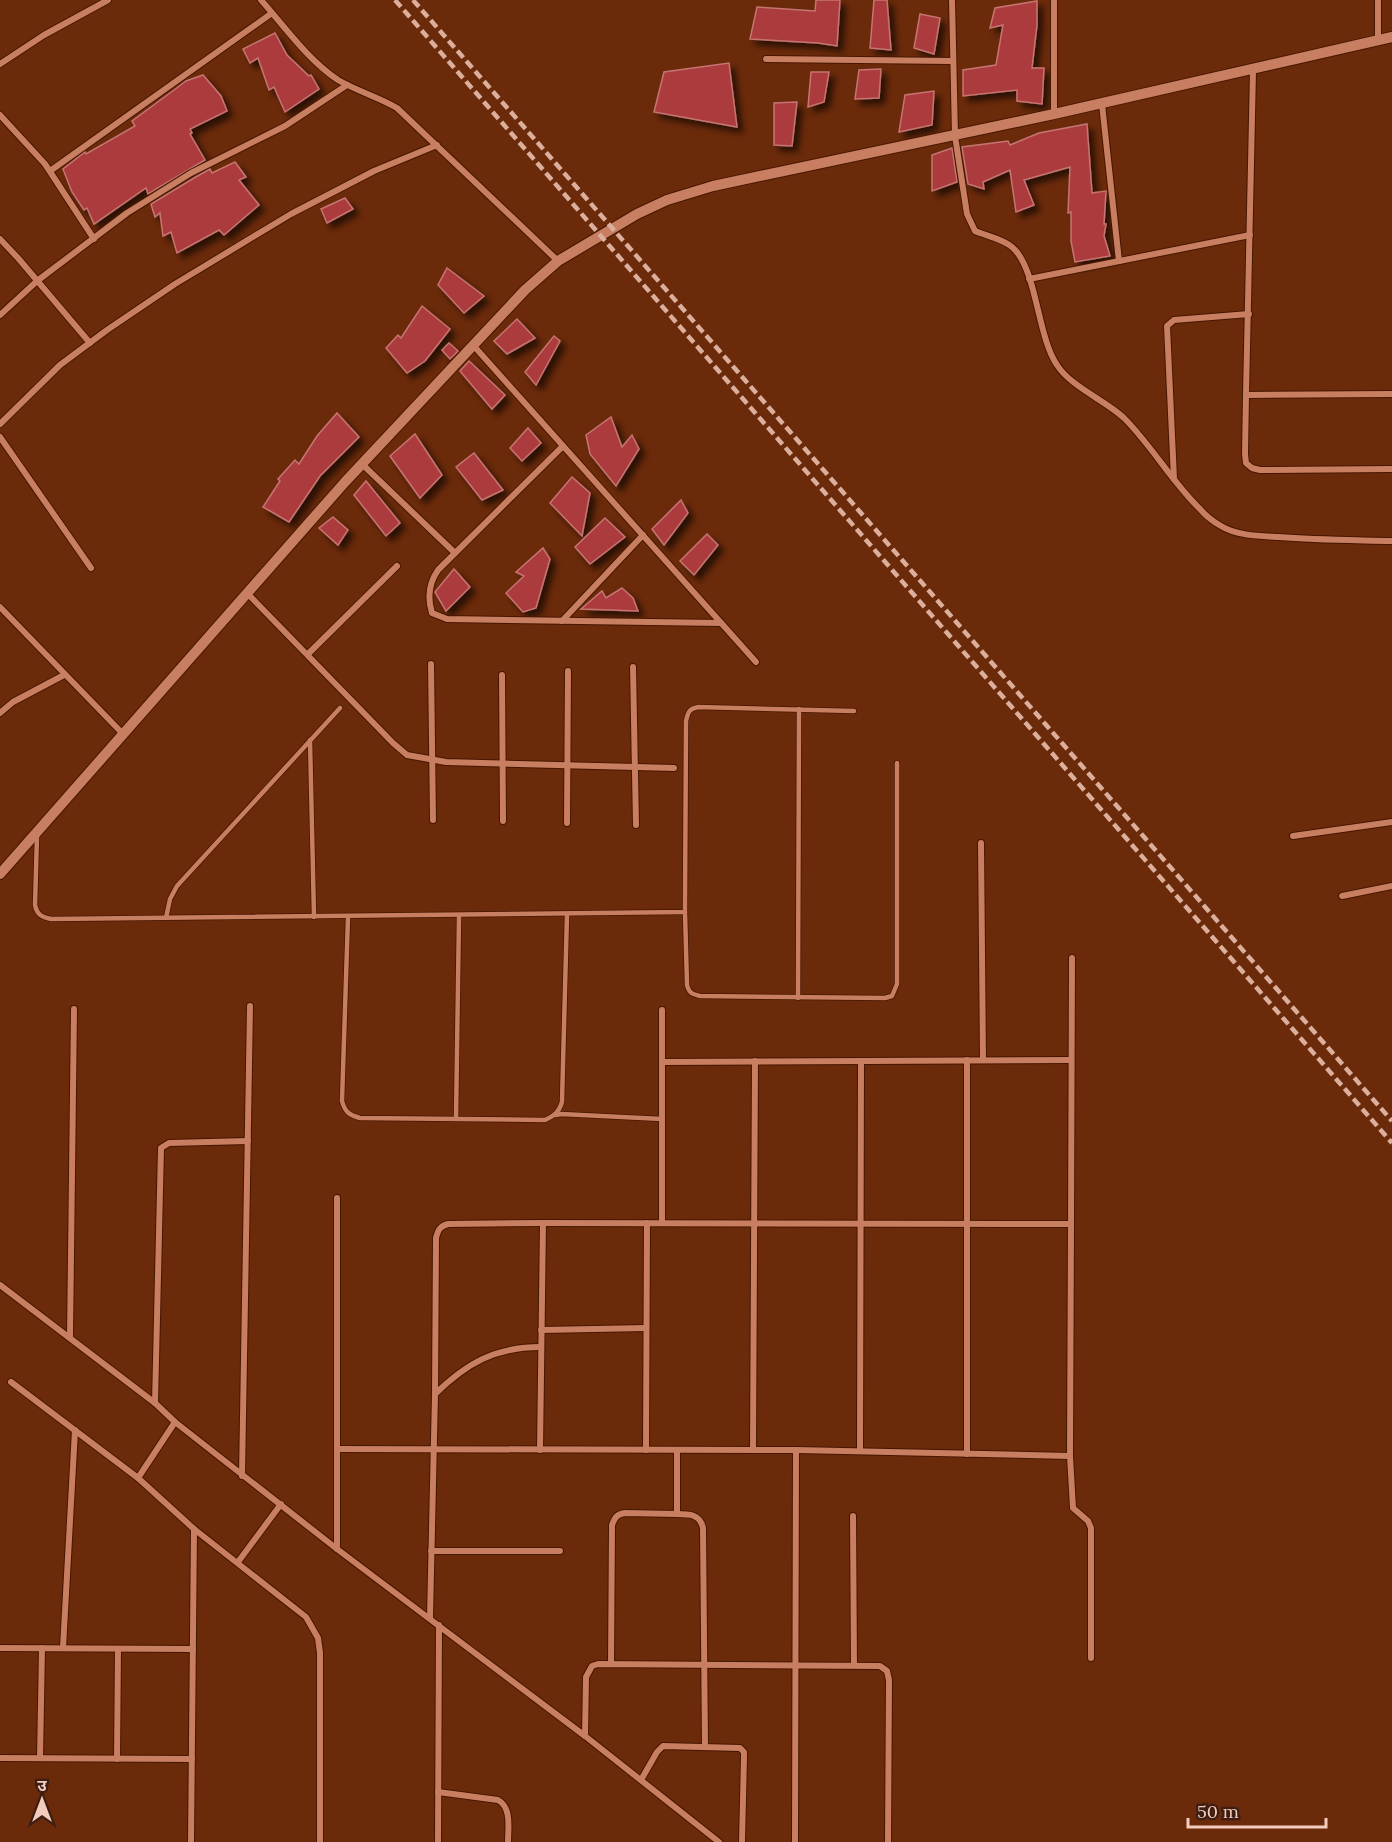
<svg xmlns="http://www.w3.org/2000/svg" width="1392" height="1842" font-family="Lora,'Noto Sans Devanagari',serif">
<defs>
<filter id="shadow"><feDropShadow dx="5.5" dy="5.5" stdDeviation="3" flood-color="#0009"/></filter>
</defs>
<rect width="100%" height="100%" fill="#6b2a0a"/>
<!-- building -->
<g fill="#ab3b3d" stroke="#c67572" stroke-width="1.5" filter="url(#shadow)">
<path d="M816,0H840L837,46L818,43L750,39L757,7L815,11Z"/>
<path d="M874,0H887L891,50L870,48Z"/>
<path d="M1037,1V25L1032,68H1044L1042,104L1017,101V90L963,96V70L996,65L1003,25L990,28L995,8Z"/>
<path d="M920,14L940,18L934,54L914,48Z"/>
<path d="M275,33L287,55L309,76L311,75L319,89L285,112L274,87L269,90L258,58L250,63L243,49Z"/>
<path d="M729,63L737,127L654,112L664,72Z"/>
<path d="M881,69L879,98L855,99L859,70Z"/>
<path d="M811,72H829L824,102L808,107Z"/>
<path d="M203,75L221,96L227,111L190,129L192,133L190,134L205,160L148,194L146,188L94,224L87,208L84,210L72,192L63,169L85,152L86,154L135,126L132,121L178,87L186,81Z"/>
<path d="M934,91L932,125L899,132L905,95Z"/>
<path d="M797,102L792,146L774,145V103Z"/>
<path d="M1087,124L1092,193L1106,191L1104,224H1106L1104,236L1110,256L1075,262L1071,241V212L1068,213L1070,167L1024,180L1034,205L1016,212L1010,170L983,182L984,189L968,184L962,147L1008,141L1010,145L1039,133Z"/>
<path d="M952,148L957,182L932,191V155Z"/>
<path d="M235,162L246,177L239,180L259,205L224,235L219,230L177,253L171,232L163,236L160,213L155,217L151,204L194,178L210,169L212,173Z"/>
<path d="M345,198L353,209L327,223L321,209Z"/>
<path d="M447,268L484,296L464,313L438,285Z"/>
<path d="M422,306L450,329L425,361L407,373L386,348L398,335L401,338Z"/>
<path d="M517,319L535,338L507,354L494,341Z"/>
<path d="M554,336L560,341L536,385L525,372Z"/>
<path d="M449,343L458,351L450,359L442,350Z"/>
<path d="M469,361L505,395L492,409L460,371Z"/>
<path d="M337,413L359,437L320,476L289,522L263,507L280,481L278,479L295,460L299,464L317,436Z"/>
<path d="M611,417L622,447L632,435L639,449L616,486L590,454L586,435Z"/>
<path d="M528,428L541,443L522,461L510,448Z"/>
<path d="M415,434L442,475L420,498L390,456Z"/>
<path d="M474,453L503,490L482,500L456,467Z"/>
<path d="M572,477L590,493L582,536L550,503Z"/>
<path d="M366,481L400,523L386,536L354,495Z"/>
<path d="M681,500L688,513L664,545L652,529Z"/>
<path d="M333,517L348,530L338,545L319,528Z"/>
<path d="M605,518L625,537L590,564L575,547Z"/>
<path d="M707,534L718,545L694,575L680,561Z"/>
<path d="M543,548L550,559L536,608L523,612L506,593L524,576L516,572Z"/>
<path d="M454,569L470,587L446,611L435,592Z"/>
<path d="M622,588L633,598L638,611L581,609L602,591L606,598Z"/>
</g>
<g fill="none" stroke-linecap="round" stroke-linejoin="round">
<defs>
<g id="service">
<path d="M310,740L314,917"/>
<path d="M37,836L35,905C37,915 42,917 51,919L685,912L686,721C688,712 689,709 698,707L854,711"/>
<path d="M685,912L687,985C689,993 692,994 700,996L885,998L892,996L897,984V763"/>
<path d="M348,917L342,1101C345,1112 349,1115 360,1118L545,1120C554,1116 559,1112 562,1102L567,914"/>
<path d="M166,918L170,899L177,886L340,708"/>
<path d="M798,998L799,709"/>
<path d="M556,1115L561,1114L662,1119"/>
<path d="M456,1119L459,915"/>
</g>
<g id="minor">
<path d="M261,0C285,27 308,60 338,80C357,91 378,97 397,108L558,261"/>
<path d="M952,0L955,136L967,214L975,231C987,236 1003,239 1012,247C1037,268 1037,336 1057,365C1071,387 1105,400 1124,418C1152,446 1172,482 1200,509C1205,515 1214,522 1221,526C1237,536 1260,536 1279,537C1316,540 1354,540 1392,541"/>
<path d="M1378,41V0"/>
<path d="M766,59L952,61"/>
<path d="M0,64L44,35L108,0"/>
<path d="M1253,71L1246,395L1392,394"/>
<path d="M1102,104L1119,261"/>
<path d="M1054,114V0"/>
<path d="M0,115L45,164L94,239"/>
<path d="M50,171L272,13"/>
<path d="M0,239L18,258L90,343"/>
<path d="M1029,279L1250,235"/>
<path d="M0,315L37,281L127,213L191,173L285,126L347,85"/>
<path d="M473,345L756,662"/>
<path d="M1246,395L1245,454L1246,463L1252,468L1260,470L1392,469"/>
<path d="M0,424L60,365L107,330L175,284L291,214L374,171L437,145"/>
<path d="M0,437L91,568"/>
<path d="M563,446L438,570C429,583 427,597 432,613L447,619L721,623"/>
<path d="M362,464L455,553"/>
<path d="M1174,479L1167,326L1174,320L1249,314"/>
<path d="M247,593L393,743L407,755L446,762L674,768"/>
<path d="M0,607L124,735"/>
<path d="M562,621L643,535"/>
<path d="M308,654L397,566"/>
<path d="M431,664L433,820"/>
<path d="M633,667L636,825"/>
<path d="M502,675L503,821"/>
<path d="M0,713L13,702L64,675"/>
<path d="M567,823L568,671"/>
<path d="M1293,836L1392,822"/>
<path d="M981,843L983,1060"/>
<path d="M1342,896L1392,886"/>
<path d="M662,1010V1223"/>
<path d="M662,1062L1071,1060"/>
<path d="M337,1198V1549"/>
<path d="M0,1285L155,1403L175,1422L337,1549L585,1736L719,1842"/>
<path d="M541,1330L646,1328"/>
<path d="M70,1337L74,1009"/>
<path d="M11,1382L138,1478L175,1422"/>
<path d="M435,1394C467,1363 495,1347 541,1347"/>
<path d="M155,1403L161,1148L169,1143L248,1141"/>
<path d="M337,1449L796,1450L1070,1456L1071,1224"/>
<path d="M540,1450L543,1223"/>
<path d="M646,1450L647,1223"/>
<path d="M753,1450L755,1061"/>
<path d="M860,1451L861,1061"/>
<path d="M967,1454V1060"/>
<path d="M1070,1456L1073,1508L1088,1521L1091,1528V1658"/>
<path d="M242,1476L250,1006"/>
<path d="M138,1478L194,1529L191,1842"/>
<path d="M677,1514C689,1514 700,1514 703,1528L705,1746"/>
<path d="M853,1516L854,1665"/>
<path d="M194,1529L306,1617L318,1638L320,1653V1842"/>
<path d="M431,1551H560"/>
<path d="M238,1562L281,1504"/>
<path d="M430,1618L435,1394L436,1238C438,1230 440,1226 448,1224L543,1223L1071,1224L1072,958"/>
<path d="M0,1648L193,1649"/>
<path d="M63,1648L75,1430"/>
<path d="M611,1664L612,1525C615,1517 617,1514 625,1513L677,1514V1450"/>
<path d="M585,1736L586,1677L592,1666L598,1664L880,1666L887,1671L889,1680L888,1842"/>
<path d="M0,1758L192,1759"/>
<path d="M40,1758L42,1648"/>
<path d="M117,1759L118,1649"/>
<path d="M641,1780L657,1752L663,1746L740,1748L744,1752V1757L742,1842"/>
<path d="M438,1792L498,1800C512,1808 508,1828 508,1842"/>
<path d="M438,1842L439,1625"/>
<path d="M795,1842L796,1450"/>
</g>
<path id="tertiary" d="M0,874L345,482L525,290L558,261L637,214L667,200L713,186L1054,114L1392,37"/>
</defs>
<!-- service casing -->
<use href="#service" stroke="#471600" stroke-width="6"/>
<!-- minor casing -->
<use href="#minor" stroke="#471600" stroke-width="8"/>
<!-- tertiary casing -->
<use href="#tertiary" stroke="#471600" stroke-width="12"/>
<!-- service -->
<use href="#service" stroke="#c87e60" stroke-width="4.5"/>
<!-- minor -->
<use href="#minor" stroke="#c87e60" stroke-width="6"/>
<!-- tertiary -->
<use href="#tertiary" stroke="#c87e60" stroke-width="10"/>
<!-- rail -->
<g stroke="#dbaf9c" stroke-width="4.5" stroke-dasharray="9 4.5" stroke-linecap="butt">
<path d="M395,0L1392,1143"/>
<path d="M413,0L1392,1121"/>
</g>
</g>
<!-- north arrow -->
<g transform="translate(42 1800)" stroke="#3c1e12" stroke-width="4.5" paint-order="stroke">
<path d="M0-4.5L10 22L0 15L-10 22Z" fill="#f4ccbc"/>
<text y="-9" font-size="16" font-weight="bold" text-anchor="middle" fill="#f4ccbc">उ</text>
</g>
<!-- scale -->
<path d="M1188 1818v9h138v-9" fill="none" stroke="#f4ccbc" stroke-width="3"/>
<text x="1197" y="1818" font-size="18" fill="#f4ccbc" stroke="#3c1e12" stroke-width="4.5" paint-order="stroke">50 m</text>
</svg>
